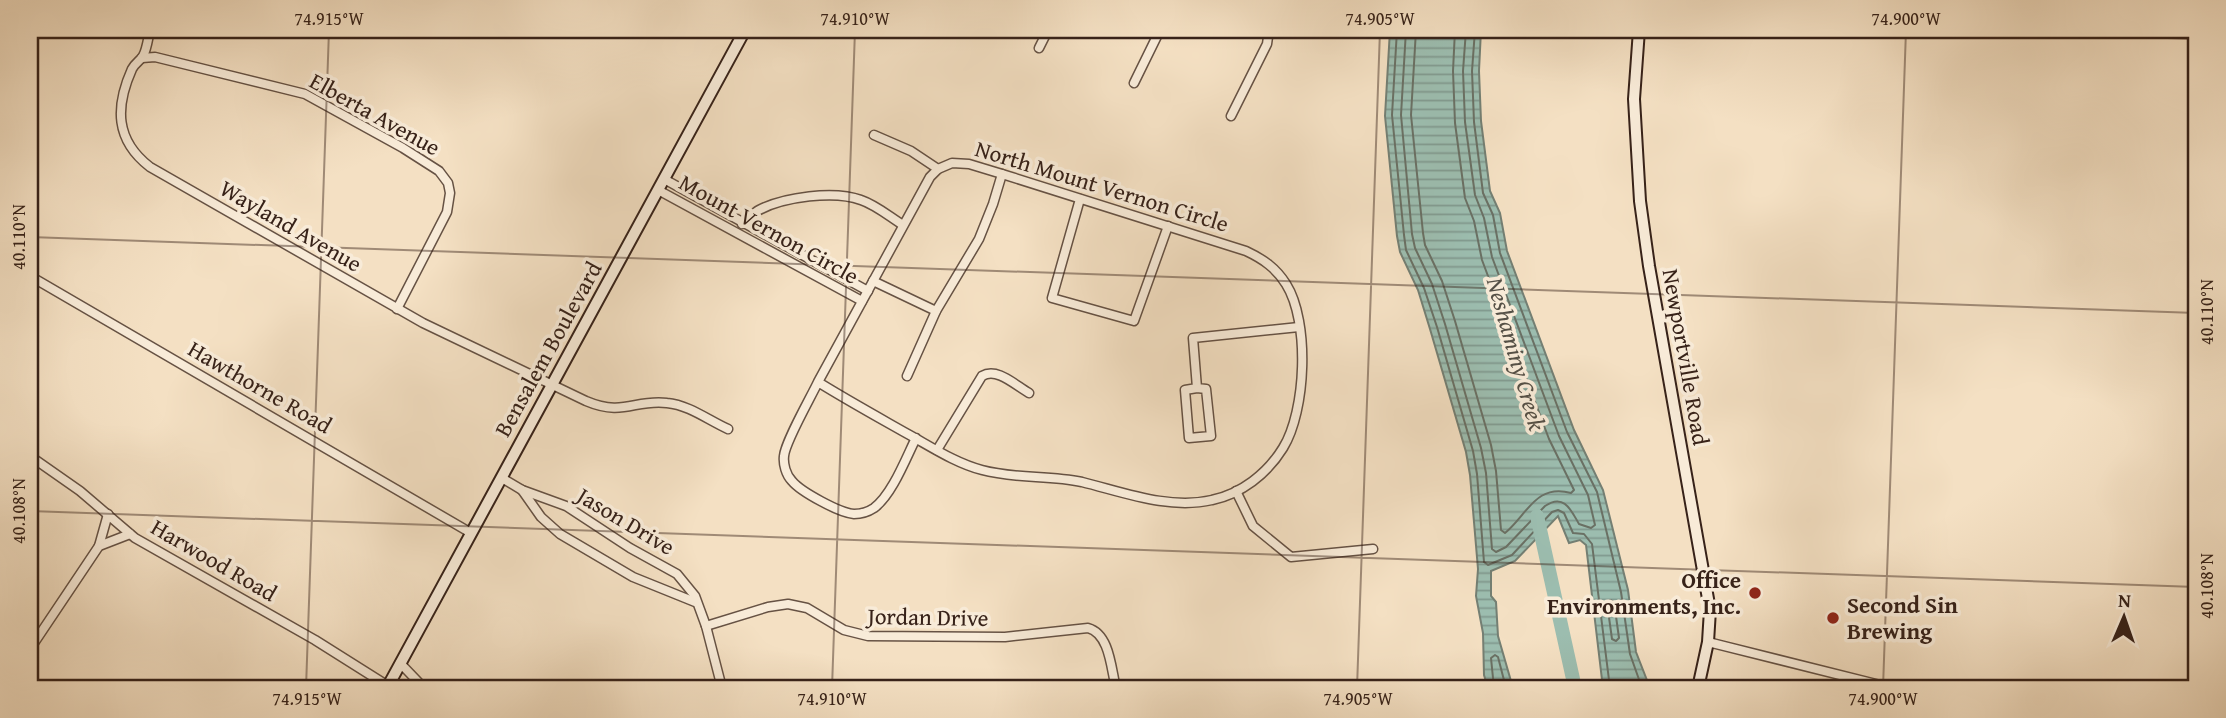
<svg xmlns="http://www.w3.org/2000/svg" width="2226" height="718" font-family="'Gentium Book Plus',serif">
<defs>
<pattern id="water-rules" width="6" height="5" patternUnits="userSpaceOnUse" patternTransform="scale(1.75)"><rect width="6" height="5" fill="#9cbdaf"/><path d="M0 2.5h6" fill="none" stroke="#80998e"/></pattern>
</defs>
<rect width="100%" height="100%" fill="#f4e0c3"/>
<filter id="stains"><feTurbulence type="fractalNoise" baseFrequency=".00286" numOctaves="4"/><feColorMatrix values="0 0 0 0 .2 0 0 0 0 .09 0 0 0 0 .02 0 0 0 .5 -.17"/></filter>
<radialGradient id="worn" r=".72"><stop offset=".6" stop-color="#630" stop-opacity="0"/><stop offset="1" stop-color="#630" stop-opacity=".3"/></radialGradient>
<!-- water -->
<path fill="url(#water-rules)" stroke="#747f73" stroke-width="2" d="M1390,30H1481L1479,71L1481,121L1490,191L1500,213L1507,251L1574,430L1603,490L1628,590L1636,652L1650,688H1603L1586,545L1580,540L1569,543L1558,516L1515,561L1491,571V596L1496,602L1498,636L1513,688H1488L1484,675L1483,633L1476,596L1478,569L1470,475L1466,452L1430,329L1418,290L1400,252L1397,236L1385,116Z"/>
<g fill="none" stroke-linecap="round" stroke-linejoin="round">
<!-- shore -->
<g stroke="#6a7064" stroke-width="2">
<path d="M1397,30L1392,115L1404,235L1406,250L1424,288L1437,327L1473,451L1477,474L1484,562L1488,565L1512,555L1552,512L1558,510L1564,513L1573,533L1584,534L1592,544L1610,688"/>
<path d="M1406,30L1401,115L1412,234L1415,248L1432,284L1445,324L1481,448L1486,473L1492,549L1496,552L1506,547L1545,506C1564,493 1571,510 1579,524L1591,528L1595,525L1588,495L1559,436L1492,257L1484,218L1475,195L1465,122L1463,71L1466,30"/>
<path d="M1416,30L1411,115L1423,233L1425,245L1442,281L1455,321L1491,445L1496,471L1501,530L1505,533C1527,515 1536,483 1571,493L1574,490L1549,439L1482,260L1474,221L1465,198L1455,123L1453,71L1455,30"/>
<path d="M1475,30L1472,71L1474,122L1483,193L1493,215L1500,253L1567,432L1597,492L1621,592L1630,654L1642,688"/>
<path d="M1610,600L1614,602L1619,638L1616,641L1612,639L1607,603Z"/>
<path d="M1494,688L1491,658L1495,655L1498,657L1506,688"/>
</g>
<!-- river -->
<path stroke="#9cbdaf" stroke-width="14" d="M1537,516L1575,688"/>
<defs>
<g id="street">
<path d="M150,30C148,38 147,49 143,56C140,61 135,63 132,69C115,107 115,140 150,167L423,323L586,401C624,417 634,399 667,403C689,405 708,420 728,429"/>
<path d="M1039,48L1048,30"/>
<path d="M142,58L155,57L305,94L403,148L439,171L448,183L450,193L447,212L397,309"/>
<path d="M1134,83L1160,30"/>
<path d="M1231,116L1267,44L1269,30"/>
<path d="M874,135L911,151L938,169"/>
<path d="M664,179L868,291"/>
<path d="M658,190L862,301"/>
<path d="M1080,199L1052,298L1134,321L1168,226"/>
<path d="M742,224C748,220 753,213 759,210C784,197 834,190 861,200C876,205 890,217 903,225"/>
<path d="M30,276L471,533"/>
<path d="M873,281L936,311"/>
<path d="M907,376L936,311L979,239L993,204L1002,174"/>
<path d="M818,382C847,400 876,416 906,433C930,446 955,463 982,470C1015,479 1049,475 1082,482C1123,492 1169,510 1212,500C1241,494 1267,474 1283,448C1306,411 1310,322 1286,284C1276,268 1263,259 1246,251L1002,174L969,164L952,163L938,169L930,177L818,382C811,397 785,442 784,456C783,464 786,475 792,481C801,492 840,513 854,514C860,514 868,512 874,508C892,495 906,458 916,438"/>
<path d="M1197,388L1206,389L1211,436L1189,438L1185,390L1197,388L1193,338L1299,327"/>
<path d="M937,450L982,376C997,367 1015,385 1029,393"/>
<path d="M30,456L80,491L135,538L315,640L388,686"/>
<path d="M502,478L522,490L566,506L630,548L677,574L695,596L706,626L722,688"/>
<path d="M522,490L541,517L560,534L633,577L695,602"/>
<path d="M1236,491L1253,526L1291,557L1373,549"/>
<path d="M99,546L108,514"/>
<path d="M706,626L768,607L788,604L807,608L844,630L868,636L1005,637L1088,628C1110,634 1111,669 1116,688"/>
<path d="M1708,642L1892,688"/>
<path d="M30,649L99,546L130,534"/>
<path d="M400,663L424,688"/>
</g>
<g id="secondary">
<path d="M1639,30L1634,99L1640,201L1649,266L1710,610L1708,642L1698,688"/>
<path d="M387,688L745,30"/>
</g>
</defs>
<!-- street casing -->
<use href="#street" stroke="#665244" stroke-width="11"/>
<!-- secondary casing -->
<use href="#secondary" stroke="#372219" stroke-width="14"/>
<!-- street -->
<use href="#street" stroke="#f8ebd8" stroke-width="8"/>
<!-- secondary -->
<use href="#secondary" stroke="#f8ebd8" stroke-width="10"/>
</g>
<!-- ticks -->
<path fill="none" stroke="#372219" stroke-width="2" stroke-opacity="0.45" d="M1934,30L2196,39M30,237L2196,313M30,511L2196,587M306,688L329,30M832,688L855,30M1357,688L1380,30M1883,688L1906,30"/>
<!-- markers -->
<g fill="#8f2418" stroke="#f8ebd8" stroke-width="2.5">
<circle cx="1755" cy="593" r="7"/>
<circle cx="1833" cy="618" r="7"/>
</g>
<g text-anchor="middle" stroke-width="7" stroke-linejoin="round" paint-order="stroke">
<!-- street labels -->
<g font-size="23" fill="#372219" stroke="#f8ebd8">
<text transform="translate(375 114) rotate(29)" y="8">Elberta Avenue</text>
<text transform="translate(1102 186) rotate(17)" y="8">North Mount Vernon Circle</text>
<text transform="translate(291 226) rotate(30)" y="8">Wayland Avenue</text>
<text transform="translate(769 229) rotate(29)" y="8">Mount Vernon Circle</text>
<text transform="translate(548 349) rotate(-61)" y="8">Bensalem Boulevard</text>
<text transform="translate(1686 357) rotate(80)" y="8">Newportville Road</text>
<text transform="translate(260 387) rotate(30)" y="8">Hawthorne Road</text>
<text transform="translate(626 521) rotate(31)" y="8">Jason Drive</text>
<text transform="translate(214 560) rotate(30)" y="8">Harwood Road</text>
<text transform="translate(928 617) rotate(1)" y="8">Jordan Drive</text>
</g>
<!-- poi labels -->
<g font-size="23" font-weight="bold" fill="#372219" stroke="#f8ebd8" text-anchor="end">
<text x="1741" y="588">Office<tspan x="1741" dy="26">Environments, Inc.</tspan></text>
<text x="1847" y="613" text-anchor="start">Second Sin<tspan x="1847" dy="26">Brewing</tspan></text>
</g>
<!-- water labels -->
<g font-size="24" font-style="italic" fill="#555046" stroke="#f8ebd8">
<text transform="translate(1516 354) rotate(74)" y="8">Neshaminy Creek</text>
</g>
</g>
<!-- margin -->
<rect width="2226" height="718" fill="none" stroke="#f4e0c3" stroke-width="77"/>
<!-- north arrow -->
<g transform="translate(2124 617) rotate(2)" stroke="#f8ebd8" stroke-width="5" paint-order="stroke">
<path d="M0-5L12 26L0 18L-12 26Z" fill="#372219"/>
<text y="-10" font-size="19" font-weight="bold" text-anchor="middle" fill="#372219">N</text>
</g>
<rect x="38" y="38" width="2150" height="642" fill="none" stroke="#372219" stroke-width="2.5"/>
<g font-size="18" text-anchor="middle" fill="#372219">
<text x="329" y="25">74.915°W</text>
<text x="855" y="25">74.910°W</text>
<text x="1380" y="25">74.905°W</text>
<text x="1906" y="25">74.900°W</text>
<text transform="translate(19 237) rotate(-90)" y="6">40.110°N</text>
<text transform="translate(2207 312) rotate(-90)" y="6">40.110°N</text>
<text transform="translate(19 511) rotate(-90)" y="6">40.108°N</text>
<text transform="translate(2207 586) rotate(-90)" y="6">40.108°N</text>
<text x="307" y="705">74.915°W</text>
<text x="832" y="705">74.910°W</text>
<text x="1358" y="705">74.905°W</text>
<text x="1883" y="705">74.900°W</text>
</g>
<rect width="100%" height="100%" filter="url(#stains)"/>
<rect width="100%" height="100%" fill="url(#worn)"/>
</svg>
